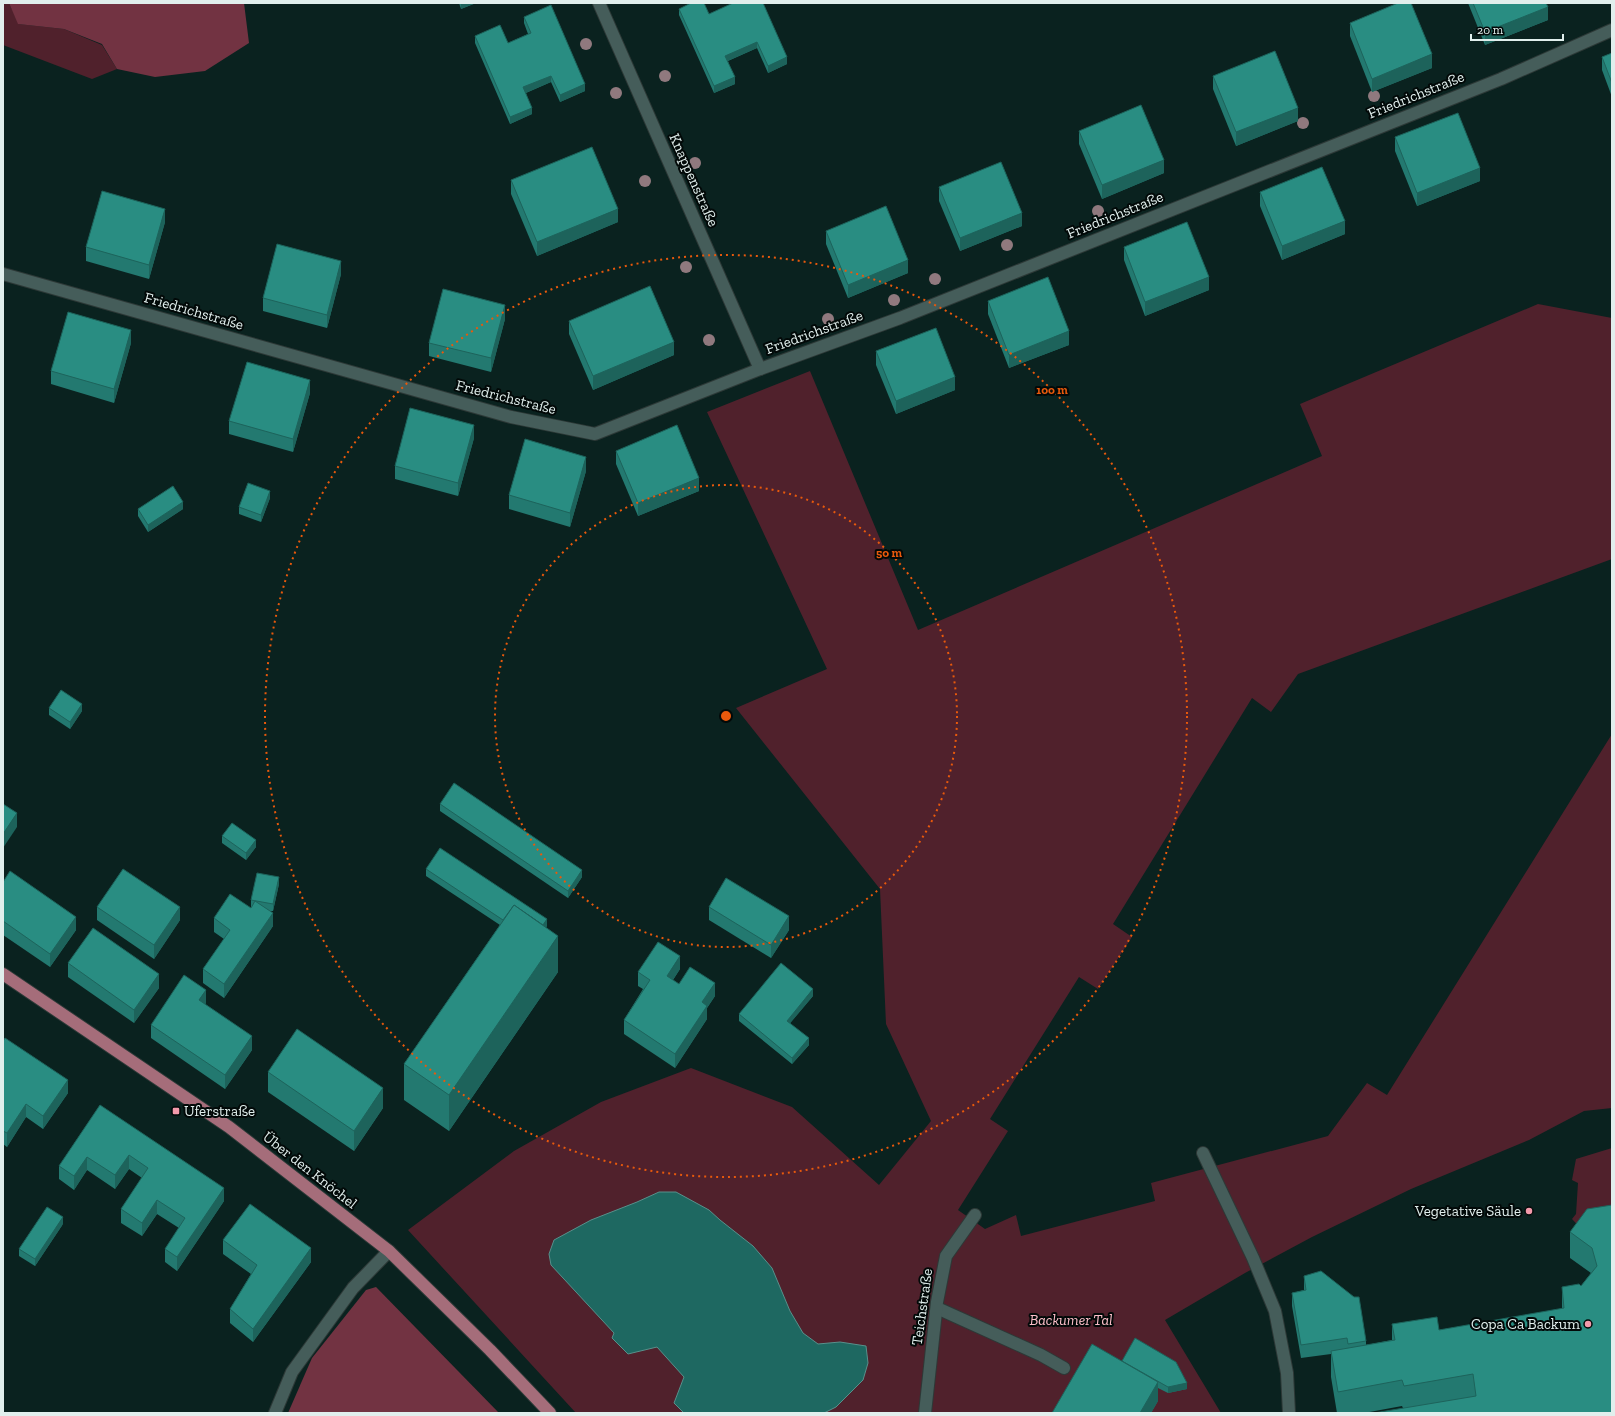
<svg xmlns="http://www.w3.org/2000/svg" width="1615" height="1416" font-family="'Zilla Slab',serif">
<rect width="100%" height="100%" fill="#0a221f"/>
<!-- green -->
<g fill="#50212c">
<path d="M3,3H9L19,24L64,29L102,45L117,69L92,79L3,45Z"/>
<path d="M1538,304L1612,318V559L1298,674L1271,712L1252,698L1113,924L1132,937L1098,989L1079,977L990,1119L1008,1131L958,1210L985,1229L1016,1215L1021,1236L1155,1201L1151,1183L1328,1136L1367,1083L1387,1095L1612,734V1108L1584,1111L1529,1140L1411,1189L1312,1237L1245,1273L1165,1320L1221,1413H576L408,1230L514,1151L601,1102L691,1068L792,1107L879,1185L931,1121L886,1024L880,889L736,708L827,669L707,412L810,371L918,630L1322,456L1300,404Z"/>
<path d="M1612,1148V1231L1587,1235L1572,1219L1576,1214L1578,1183L1572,1180L1576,1159Z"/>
</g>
<!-- forest -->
<g fill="#723342">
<path d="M9,3H244L249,43L205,71L155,77L117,69L102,44L64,29L18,24Z"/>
<path d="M376,1287L499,1413H288L312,1358L366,1290Z"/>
</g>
<!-- water -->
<path fill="#1e6861" stroke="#58908b" d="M659,1192H676L709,1210L720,1220L753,1246L772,1268L790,1311L803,1333L818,1344L840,1342L866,1346L868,1363L863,1380L836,1407L824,1413H684L674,1403L684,1377L657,1347L628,1354L612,1338L614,1333L551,1265L549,1254L554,1240L591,1220L637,1202Z"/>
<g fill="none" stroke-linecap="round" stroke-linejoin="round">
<defs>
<g id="minor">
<path d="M599,3L760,369"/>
<path d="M3,274L511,417L595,434L760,369L900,318L1501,79L1612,30"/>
<path d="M1203,1153L1253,1258L1275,1311L1287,1373L1289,1413"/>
<path d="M937,1308L1041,1355L1064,1368"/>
<path d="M275,1413L292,1372L353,1288L389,1251"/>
<path d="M925,1413L937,1302L946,1256L975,1215"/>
</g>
<path id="major" d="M3,974L229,1127L389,1251L490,1350L550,1413"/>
</defs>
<!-- minor casing -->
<use href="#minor" stroke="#2d3937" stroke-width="14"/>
<!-- major casing -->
<use href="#major" stroke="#2d3937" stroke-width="14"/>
<!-- minor -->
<use href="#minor" stroke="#455d5a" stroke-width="12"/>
<!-- major -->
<use href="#major" stroke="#a56d7a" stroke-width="12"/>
</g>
<!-- trees -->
<g fill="#90797e">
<circle cx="586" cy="44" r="6"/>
<circle cx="665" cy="76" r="6"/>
<circle cx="616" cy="93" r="6"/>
<circle cx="1374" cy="96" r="6"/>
<circle cx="1303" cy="123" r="6"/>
<circle cx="695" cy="163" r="6"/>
<circle cx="645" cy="181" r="6"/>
<circle cx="1098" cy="211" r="6"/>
<circle cx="1007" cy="245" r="6"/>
<circle cx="686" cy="267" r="6"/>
<circle cx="935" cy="279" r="6"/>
<circle cx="894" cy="300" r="6"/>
<circle cx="828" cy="319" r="6"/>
<circle cx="709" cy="340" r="6"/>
</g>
<!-- wall -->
<g fill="#237970">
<path d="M459,3H476L461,9Z"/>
<path d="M732,3H763L787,64L768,73L757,48L728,61L735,84L714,93L679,15V9L709,14L732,4Z"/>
<path d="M1468,3H1546L1548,20L1485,45Z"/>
<path d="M524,17L585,91L560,102L551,82L526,93L532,114L510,124L475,43V36L508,43L528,34L524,23Z"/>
<path d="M1350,23L1432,68L1372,92L1350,36Z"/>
<path d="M1612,53V97L1602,70V57Z"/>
<path d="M1213,76L1298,121L1236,146L1213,89Z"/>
<path d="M1079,131L1164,173L1102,199L1079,144Z"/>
<path d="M1395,137L1480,181L1417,206L1395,151Z"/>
<path d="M511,180L618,222L537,256L511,194Z"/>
<path d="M939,187L1022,226L960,251L939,201Z"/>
<path d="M1260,192L1345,234L1282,260L1260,206Z"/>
<path d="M165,222L149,279L86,261V247Z"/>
<path d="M826,231L908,273L848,298L826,244Z"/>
<path d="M1124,247L1209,290L1145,316L1124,260Z"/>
<path d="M341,274L327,328L263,311V298Z"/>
<path d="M988,301L1069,345L1009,368L988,314Z"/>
<path d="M505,319L491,372L429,356V343Z"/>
<path d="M569,321L674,355L593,390L569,334Z"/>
<path d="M131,343L114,403L51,384V371Z"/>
<path d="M876,351L955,390L896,414L876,365Z"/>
<path d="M310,393L293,452L229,434V421Z"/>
<path d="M474,438L458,496L395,479V466Z"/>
<path d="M616,451L699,491L638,516L616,464Z"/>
<path d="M586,471L570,527L509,509V495Z"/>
<path d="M270,498L261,522L239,514V507Z"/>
<path d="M138,509H183L148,532L138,516Z"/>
<path d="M49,708L82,711L70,729L49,715Z"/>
<path d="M440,804L582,877L568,898L440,811Z"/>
<path d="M222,836L256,847L246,860L222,843Z"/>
<path d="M426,869L547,926L546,927L558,972L449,1131L404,1100V1064L500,925L426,876Z"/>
<path d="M3,882L76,930L50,967L3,935Z"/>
<path d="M279,884L273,911H270L273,926L224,998L203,983V969L224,939L214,932V918L251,908V900Z"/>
<path d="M97,907L180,920L154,959L97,920Z"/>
<path d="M709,907L789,930L771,958L709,920Z"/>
<path d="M68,963L159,988L134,1023L68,977Z"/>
<path d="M680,969L673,980L679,984L715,996L707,1008V1019L675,1068L624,1034V1020L643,989L638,986V972Z"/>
<path d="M813,996L790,1023L809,1045L792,1064L739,1021V1014Z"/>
<path d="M206,1003L205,1005L252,1050L225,1089L151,1038V1025Z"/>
<path d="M3,1041L68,1093L43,1129L26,1117L7,1147L3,1144Z"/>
<path d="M268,1072L383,1108L354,1151L268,1092Z"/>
<path d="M100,1105L224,1201L177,1271L165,1262V1249L179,1228L157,1214L142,1236L121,1223V1209L142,1178L129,1169L115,1189L87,1170L74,1190L59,1179V1166Z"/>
<path d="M1612,1205V1413L1403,1408L1402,1406L1364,1413H1337L1331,1377V1354L1301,1358L1292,1306V1293L1304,1290V1276L1366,1341V1345L1392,1340V1324L1439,1330L1562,1309V1287L1581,1286L1591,1273L1570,1258V1232Z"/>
<path d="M63,1224L35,1266L19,1256V1249Z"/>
<path d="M223,1240L311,1262L253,1342L230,1323V1309L251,1274L223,1254Z"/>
<path d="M1122,1361L1187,1389L1168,1393L1158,1388V1401L1151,1413H1052Z"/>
</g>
<!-- shaded-wall -->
<g fill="#1d635b">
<path d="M461,3H476L461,9Z"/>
<path d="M1548,7V20L1485,45V32Z"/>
<path d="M757,42V48L725,62V56Z"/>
<path d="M1432,54V68L1372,92V79Z"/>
<path d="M787,57V64L768,73V66Z"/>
<path d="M551,76V82L523,94V87Z"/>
<path d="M735,77V84L714,93V86Z"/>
<path d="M585,84V91L560,102V95Z"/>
<path d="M532,108V114L510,124V117Z"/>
<path d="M1298,108V121L1236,146V132Z"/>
<path d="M1164,160V173L1102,199V185Z"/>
<path d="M1480,168V181L1417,206V193Z"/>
<path d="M165,209V222L149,279V265Z"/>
<path d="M618,209V222L537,256V242Z"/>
<path d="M1022,213V226L960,251V238Z"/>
<path d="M1345,221V234L1282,260V246Z"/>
<path d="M908,260V273L848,298V285Z"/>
<path d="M341,261V274L327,328V315Z"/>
<path d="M1209,277V290L1145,316V302Z"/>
<path d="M505,305V319L491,372V358Z"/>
<path d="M131,330V343L114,403V389Z"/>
<path d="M1069,331V345L1009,368V355Z"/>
<path d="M674,342V355L593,390V376Z"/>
<path d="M955,377V390L896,414V401Z"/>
<path d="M310,380V393L293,452V439Z"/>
<path d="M474,425V438L458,496V483Z"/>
<path d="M586,457V471L570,527V513Z"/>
<path d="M699,478V491L638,516V503Z"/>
<path d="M270,491V498L261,522V515Z"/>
<path d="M183,502V509L148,532V525Z"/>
<path d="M82,704V711L70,729V722Z"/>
<path d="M17,813V827L3,848V834Z"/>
<path d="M256,840V847L246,860V853Z"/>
<path d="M582,870V877L568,898V891Z"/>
<path d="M279,877V884L273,911V904Z"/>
<path d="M180,907V920L154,959V945Z"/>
<path d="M273,913V926L224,998V984Z"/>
<path d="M789,916V930L771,958V945Z"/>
<path d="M76,917V930L50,967V954Z"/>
<path d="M547,919V926L533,947V940Z"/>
<path d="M558,936V972L449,1131V1095Z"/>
<path d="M680,956V969L667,989V976Z"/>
<path d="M159,974V988L134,1023V1010Z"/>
<path d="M715,983V996L707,1008V1019L675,1068V1054L702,1002Z"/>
<path d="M813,989V996L787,1027V1021Z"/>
<path d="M206,990V1003L199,1014V1000Z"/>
<path d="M252,1036V1050L225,1089V1075Z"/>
<path d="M809,1038V1045L792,1064V1058Z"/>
<path d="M68,1080V1093L43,1129V1116Z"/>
<path d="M383,1088V1108L354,1151V1131Z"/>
<path d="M26,1104V1117L7,1147V1133Z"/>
<path d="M129,1155V1169L115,1189V1175Z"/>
<path d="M87,1157V1170L74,1190V1176Z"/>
<path d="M224,1188V1201L177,1271V1257Z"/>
<path d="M157,1200V1214L142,1236V1223Z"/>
<path d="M63,1217V1224L35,1266V1259Z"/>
<path d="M311,1248V1262L253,1342V1329Z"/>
<path d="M1158,1382V1401L1151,1413H1140Z"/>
<path d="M1187,1383V1389L1168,1393V1387Z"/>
</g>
<!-- building -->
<g fill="#298d82" stroke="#1d635b">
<path d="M691,3H704L709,14L733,3H763L787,57L768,66L757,42L725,56L735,77L714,86L679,9Z"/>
<path d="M1398,3H1411L1432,54L1372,79L1350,23Z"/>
<path d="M1473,3H1546L1548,7L1485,32Z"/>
<path d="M551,5L585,84L560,95L551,76L523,87L532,108L510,117L475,36L500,25L508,43L531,33L524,17Z"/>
<path d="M1275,51L1298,108L1236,132L1213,76Z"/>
<path d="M1612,53V83L1602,57Z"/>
<path d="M1141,105L1164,160L1102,185L1079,131Z"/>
<path d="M1458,113L1480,168L1417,193L1395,137Z"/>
<path d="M592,147L618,209L537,242L511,180Z"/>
<path d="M1001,162L1022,213L960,238L939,187Z"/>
<path d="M1322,167L1345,221L1282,246L1260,192Z"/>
<path d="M102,191L165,209L149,265L86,247Z"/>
<path d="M886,206L908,260L848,285L826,231Z"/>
<path d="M1187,222L1209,277L1145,302L1124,247Z"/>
<path d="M277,244L341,261L327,315L263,298Z"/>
<path d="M1048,277L1069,331L1009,355L988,301Z"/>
<path d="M650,286L674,342L593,376L569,321Z"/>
<path d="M443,289L505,305L491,358L429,343Z"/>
<path d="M68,312L131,330L114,389L51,371Z"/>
<path d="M936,328L955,377L896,401L876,351Z"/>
<path d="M247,362L310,380L293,439L229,421Z"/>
<path d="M410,408L474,425L458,483L395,466Z"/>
<path d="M677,425L699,478L638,503L616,451Z"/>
<path d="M525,439L586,457L570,513L509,495Z"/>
<path d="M248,483L270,491L261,515L239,507Z"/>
<path d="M173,486L183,502L148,525L138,509Z"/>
<path d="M61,690L82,704L70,722L49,708Z"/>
<path d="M454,783L582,870L568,891L440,804Z"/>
<path d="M3,804L17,813L3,834Z"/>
<path d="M232,823L256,840L246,853L222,836Z"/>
<path d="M440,848L547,919L543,925L514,905L503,920L426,869Z"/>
<path d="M123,869L180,907L154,945L97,907Z"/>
<path d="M10,871L76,917L50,954L3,921V882Z"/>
<path d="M257,873L279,877L273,904L251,900Z"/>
<path d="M726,878L789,916L771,945L709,907Z"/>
<path d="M230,894L251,908L255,901L273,913L224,984L203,969L230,930L214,918Z"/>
<path d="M514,905L558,936L449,1095L404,1064Z"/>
<path d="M93,928L159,974L134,1010L68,963Z"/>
<path d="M658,942L680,956L667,976L679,984L690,967L715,983L702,1002L707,1006L675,1054L624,1020L650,980L638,972Z"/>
<path d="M781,963L813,989L787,1021L809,1038L792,1058L739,1014Z"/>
<path d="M184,975L206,990L199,1000L252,1036L225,1075L151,1025Z"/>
<path d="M297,1029L383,1088L354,1131L268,1072Z"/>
<path d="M5,1038L68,1080L43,1116L26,1104L7,1133L3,1131V1041Z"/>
<path d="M100,1105L224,1188L177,1257L165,1249L185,1218L157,1200L142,1223L121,1209L148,1168L129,1155L115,1175L87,1157L74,1176L59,1166Z"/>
<path d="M250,1204L311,1248L253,1329L230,1309L257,1265L223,1240Z"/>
<path d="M1612,1205V1413H1374L1476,1396L1473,1374L1404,1386L1402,1380L1338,1392L1331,1351L1395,1340L1392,1324L1437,1317L1439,1330L1564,1308L1562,1287L1579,1284L1581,1286L1597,1266L1592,1248L1570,1232L1587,1209Z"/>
<path d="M47,1207L63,1217L35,1259L19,1249Z"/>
<path d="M1321,1271L1354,1297H1359L1366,1341L1348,1344L1347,1338L1301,1345L1292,1293L1306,1290L1304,1276Z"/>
<path d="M1135,1338L1176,1362L1187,1383L1168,1387L1122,1361Z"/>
<path d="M1092,1344L1158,1382L1140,1413H1052Z"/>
</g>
<!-- distance rings -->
<g fill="none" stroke="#e8590c" stroke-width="2" stroke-dasharray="2 4">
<circle cx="726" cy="716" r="231"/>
<circle cx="726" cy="716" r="461"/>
</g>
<!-- markers -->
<g fill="#f39aab" stroke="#020908" stroke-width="1.5">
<rect x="172" y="1107" width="8" height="8" rx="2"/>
<circle cx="1529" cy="1211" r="4"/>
<circle cx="1588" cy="1324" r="4"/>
</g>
<g text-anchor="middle" stroke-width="4" stroke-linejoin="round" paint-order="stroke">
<!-- street labels -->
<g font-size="15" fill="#e1efed" stroke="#020908">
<text transform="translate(1416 95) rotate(-22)" y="5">Friedrichstraße</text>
<text transform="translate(694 180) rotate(66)" y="5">Knappenstraße</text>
<text transform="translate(1115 215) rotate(-22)" y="5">Friedrichstraße</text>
<text transform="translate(194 311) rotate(16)" y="5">Friedrichstraße</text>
<text transform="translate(814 332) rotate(-20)" y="5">Friedrichstraße</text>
<text transform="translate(506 397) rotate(14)" y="5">Friedrichstraße</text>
<text transform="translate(310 1170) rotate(38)" y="5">Über den Knöchel</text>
<text transform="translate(922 1307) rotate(-82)" y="5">Teichstraße</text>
</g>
<!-- poi labels -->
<g font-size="15" fill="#e1efed" stroke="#020908" text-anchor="end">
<text x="184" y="1116" text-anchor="start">Uferstraße</text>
<text x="1521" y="1216">Vegetative Säule</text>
<text x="1580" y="1329">Copa Ca Backum</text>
</g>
<!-- park labels -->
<g font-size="15" font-style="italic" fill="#fec0cb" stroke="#020908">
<text x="1071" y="1325">Backumer Tal</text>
</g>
</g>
<circle cx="726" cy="716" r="6" fill="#e8590c" stroke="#020908" stroke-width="2"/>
<g font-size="12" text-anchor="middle" font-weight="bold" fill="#e8590c" stroke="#020908" stroke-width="4" stroke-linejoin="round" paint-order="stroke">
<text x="1052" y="394">100 m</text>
<text x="889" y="557">50 m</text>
</g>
<!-- border -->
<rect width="1615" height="1416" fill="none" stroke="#e1efed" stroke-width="8"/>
<!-- scale -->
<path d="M1471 34v6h92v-6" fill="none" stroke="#e1efed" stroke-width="2"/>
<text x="1477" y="34" font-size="12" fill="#e1efed" stroke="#020908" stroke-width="3" paint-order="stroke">20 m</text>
</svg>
